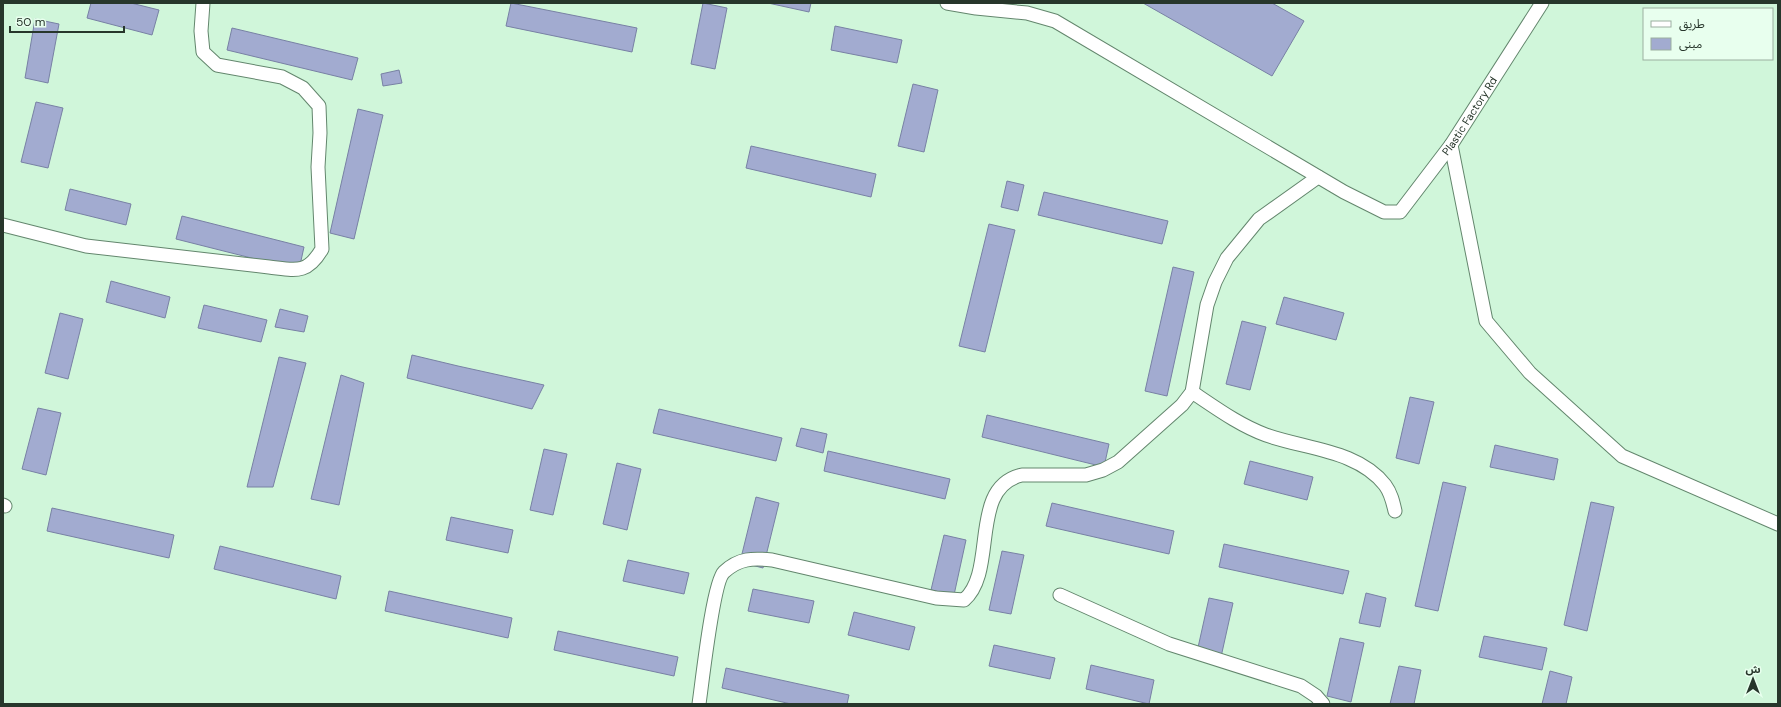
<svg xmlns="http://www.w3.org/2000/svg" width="1781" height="707" font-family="'DM Sans','Noto Sans Arabic',sans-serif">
<rect width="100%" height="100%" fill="#d0f6da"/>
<!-- building -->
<g fill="#a2abd0" stroke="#7881a4">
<path d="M91,3H131L159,10L152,35L87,18Z"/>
<path d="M511,3L637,28L632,52L506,26Z"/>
<path d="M703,3L727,8L715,69L691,64Z"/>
<path d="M768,3H811L809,12Z"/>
<path d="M1143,3H1272L1304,21L1272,76Z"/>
<path d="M35,19L59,24L48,83L25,78Z"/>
<path d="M835,26L902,40L897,63L831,50Z"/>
<path d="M232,28L358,58L352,80L227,50Z"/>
<path d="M399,70L402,83L383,86L381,74Z"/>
<path d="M913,84L938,90L924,152L898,146Z"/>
<path d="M36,102L63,108L48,168L21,162Z"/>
<path d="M358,109L383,115L354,239L330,233Z"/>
<path d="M751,146L876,174L871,197L746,168Z"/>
<path d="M1007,181L1024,185L1018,211L1001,207Z"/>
<path d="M70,189L131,204L126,225L65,210Z"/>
<path d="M1044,192L1168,221L1162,244L1038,215Z"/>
<path d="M182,216L304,247L299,270L176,239Z"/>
<path d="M989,224L1015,230L985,352L959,346Z"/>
<path d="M1173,267L1194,272L1167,396L1145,391Z"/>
<path d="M111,281L170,297L165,318L106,302Z"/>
<path d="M1284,297L1344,313L1336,340L1276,324Z"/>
<path d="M204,305L267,320L261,342L198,328Z"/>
<path d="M280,309L308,316L304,332L275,327Z"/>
<path d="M60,313L83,319L68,379L45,373Z"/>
<path d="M1242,321L1266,327L1250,390L1226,384Z"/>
<path d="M412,355L458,366L544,385L532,409L407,378Z"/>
<path d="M279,357L306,363L273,487H247Z"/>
<path d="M341,375L364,383L339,505L311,499Z"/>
<path d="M1410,397L1434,402L1419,464L1396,458Z"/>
<path d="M38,408L61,413L46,475L22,469Z"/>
<path d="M659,409L782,438L776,461L653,433Z"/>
<path d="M987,415L1109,444L1104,467L982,437Z"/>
<path d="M801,428L827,434L823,453L796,446Z"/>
<path d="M1495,445L1558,459L1554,480L1490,467Z"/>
<path d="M544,449L567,454L553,515L530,510Z"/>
<path d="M828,451L950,479L945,499L824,471Z"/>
<path d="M1250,461L1313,477L1307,500L1244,484Z"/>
<path d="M617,463L641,469L627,530L603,524Z"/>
<path d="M1443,482L1466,487L1438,611L1415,606Z"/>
<path d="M756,497L779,503L763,568L740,562Z"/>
<path d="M1591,502L1614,507L1587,631L1564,625Z"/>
<path d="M1052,503L1174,531L1169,554L1046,526Z"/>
<path d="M52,508L174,535L169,558L47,531Z"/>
<path d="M451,517L513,530L508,553L446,540Z"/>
<path d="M944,535L966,540L954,595L931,590Z"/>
<path d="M1224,544L1349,571L1343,594L1219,567Z"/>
<path d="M220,546L341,576L336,599L214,569Z"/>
<path d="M1002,551L1024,555L1011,614L989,610Z"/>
<path d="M628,560L689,573L684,594L623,581Z"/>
<path d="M753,589L814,601L809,623L748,611Z"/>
<path d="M389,591L512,618L508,638L385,611Z"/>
<path d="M1366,593L1386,598L1380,627L1359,623Z"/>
<path d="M1209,598L1233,603L1221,657L1197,652Z"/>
<path d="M854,612L915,627L909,650L848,635Z"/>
<path d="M558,631L678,657L674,676L554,650Z"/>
<path d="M1484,636L1547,648L1542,670L1479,657Z"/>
<path d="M1340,638L1364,643L1351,702L1327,696Z"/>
<path d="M994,645L1055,658L1050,679L989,666Z"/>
<path d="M1091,665L1154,680L1149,704L1086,689Z"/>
<path d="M1399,666L1421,670L1414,704H1390Z"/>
<path d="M726,668L849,695L847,704H791L722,688Z"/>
<path d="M1550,671L1572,677L1566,704H1542Z"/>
</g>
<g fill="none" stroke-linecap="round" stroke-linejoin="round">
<defs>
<g id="street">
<path id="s1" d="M947,3L976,8L1027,13L1055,21L1344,192L1384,212H1400L1451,145L1542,3"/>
<path d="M1451,145L1486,321L1530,373L1622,456L1778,524"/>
<path d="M3,225L86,246L269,267C295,270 307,275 322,249L318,167L320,133L319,106L303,88L282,77L217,65L203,52L201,31L203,3"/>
<path d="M1192,392C1216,408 1239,425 1266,435C1305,449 1358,450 1385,485C1391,493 1393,502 1395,511"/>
<path d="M3,505L5,506"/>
<path d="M1060,595L1169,644L1301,686L1316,696L1323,704"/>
<path d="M699,704C702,684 713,582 724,572C739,558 753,558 772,560L936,598L964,600C998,571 968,487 1022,475H1086L1103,470L1118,462L1182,405L1192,392L1207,305L1215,282L1227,258L1259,219L1318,177"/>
</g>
</defs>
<!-- street casing -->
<use href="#street" stroke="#63866d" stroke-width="15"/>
<!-- street -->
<use href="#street" stroke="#fff" stroke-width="13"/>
</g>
<g text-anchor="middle" stroke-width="3" stroke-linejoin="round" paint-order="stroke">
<!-- street labels -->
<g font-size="11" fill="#27362b" stroke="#e8ffee">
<text dy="4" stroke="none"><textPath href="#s1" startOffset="625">Plastic Factory Rd</textPath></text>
</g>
</g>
<!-- border -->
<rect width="1781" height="707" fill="none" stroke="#27362b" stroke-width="8"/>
<!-- legend -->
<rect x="1643" y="8" width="130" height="52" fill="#e8ffee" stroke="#9bafa0"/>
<rect x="1651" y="21" width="20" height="6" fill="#ffffff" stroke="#9bafa0"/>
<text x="1679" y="28" font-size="12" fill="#27362b">طريق</text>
<rect x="1651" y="38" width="20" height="12" fill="#a2abd0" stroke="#9bafa0"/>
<text x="1679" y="48" font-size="12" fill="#27362b">مبنى</text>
<!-- north arrow -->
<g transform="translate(1753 679)" stroke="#e8ffee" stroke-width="3" paint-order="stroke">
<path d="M0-3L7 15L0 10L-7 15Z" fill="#27362b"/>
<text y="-6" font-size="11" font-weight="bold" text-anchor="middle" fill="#27362b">ش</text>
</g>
<!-- scale -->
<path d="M10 26v6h114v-6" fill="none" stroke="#27362b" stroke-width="2"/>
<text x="16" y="26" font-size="12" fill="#27362b" stroke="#e8ffee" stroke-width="3" paint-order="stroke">50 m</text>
</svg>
